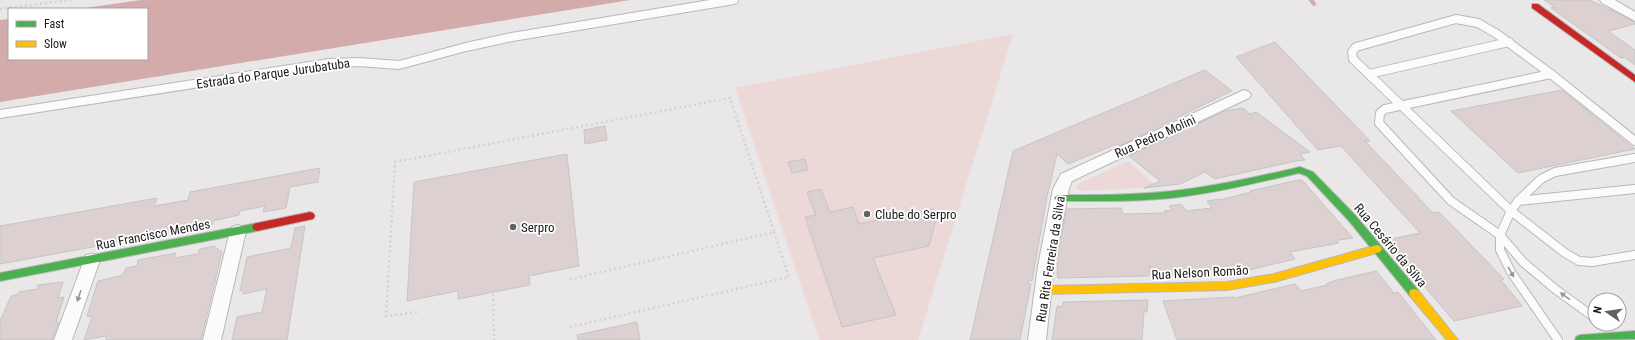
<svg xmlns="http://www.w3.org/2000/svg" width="1635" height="340" font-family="'Roboto Condensed',sans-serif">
<rect width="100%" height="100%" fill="#e9e7e7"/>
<!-- green -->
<g fill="#edd8d8">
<path d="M1013,34L918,340H819L735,88Z"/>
<path d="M1128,161L1157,187L1082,191L1077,189L1076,186L1078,184Z"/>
</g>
<!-- water -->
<path fill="#d3abab" d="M141,0H630L0,102V20L9,19V59H147V9H78Z"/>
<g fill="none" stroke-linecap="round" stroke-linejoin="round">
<!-- stream -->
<path stroke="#d3abab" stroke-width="4" d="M1311,0L1314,4"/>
</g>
<!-- building -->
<g fill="#dcd0d0" stroke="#c6c5c5">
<path d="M1544,0H1590L1635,22V24L1608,31L1635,50V65L1624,57L1621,58L1551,8L1555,7Z"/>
<path d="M1275,42L1370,141H1365L1433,213L1439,212L1504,279L1501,280L1522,306L1454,321L1385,240L1420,233L1341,146L1318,150L1236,57Z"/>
<path d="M1205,70L1232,91L1119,146L1117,144L1068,164L1057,154L1047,197L1032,281H1028V283L1031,284L1020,340H970L1013,151Z"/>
<path d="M1562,90L1635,149L1518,173L1451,111Z"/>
<path d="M1243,108L1250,114L1256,112L1310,152L1300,154L1305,160L1296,161L1215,179L1205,172L1180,184L1144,188L1160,181L1129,156L1225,111Z"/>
<path d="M605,126L607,140L585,144L584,130Z"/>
<path d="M567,154L579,266L529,276L530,285L458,299V291L407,301L414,182Z"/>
<path d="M805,159L808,170L792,173L788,162Z"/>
<path d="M320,168L318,182L290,187L286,208L263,212L265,206L240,211L239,215L213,221L212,225L0,264V226L157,198L154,206L188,200L190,192Z"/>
<path d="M1298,180H1302L1353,238L1339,240L1337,242L1339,243L1290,252L1295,259L1241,272L1236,265L1187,273L1188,275L1154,276L1150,265L1149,276L1058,278L1057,273L1059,247L1067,209L1121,208L1123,214L1165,213L1164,211L1172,210L1169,206L1181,204L1186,211L1212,208L1207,201L1219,199L1220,200L1251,192L1250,191Z"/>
<path d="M821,189L830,212L853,207L859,224L933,209L937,216L929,246L873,258L896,315L842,327L805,217L816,215L807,192Z"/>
<path d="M305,226L287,340H232L237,317L262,312L267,289L243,294V290L240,291L247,257L291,248L295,228Z"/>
<path d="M214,246L222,252L201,340H106V336L84,340L92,317L87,316L98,281L123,275L126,268L137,266L138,260L176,253L174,258L198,254L200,249Z"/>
<path d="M1376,271L1394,293L1398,292L1436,340H1177L1163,301L1234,297L1235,298L1295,284L1301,291L1327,285L1326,284L1337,280Z"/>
<path d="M63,282L58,298L64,297L56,322H59L52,340H0V321L11,296L18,294L19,292L37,289L38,285Z"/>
<path d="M1148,300L1147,312L1144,311L1142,340H1052L1057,306L1062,307L1063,302Z"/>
<path d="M637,322L640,340H578L577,335Z"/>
</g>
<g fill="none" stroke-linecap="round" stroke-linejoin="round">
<defs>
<g id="lane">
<path d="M1369,74L1509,42"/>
<path d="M1551,74L1385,109L1380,113L1379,123L1451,201L1500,235L1523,262L1555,289L1591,315L1595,320"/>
<path d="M0,114L329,63L359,62L399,65L466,47L512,37L734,0"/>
<path d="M1635,141L1551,74L1497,34L1478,23L1456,19L1356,47L1352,52L1353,59L1511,211L1565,253L1579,261L1592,262L1635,255"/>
<path d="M1518,201L1635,189"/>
<path d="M1558,340L1511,272L1500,250V235L1511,211L1518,201L1541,179L1555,172L1635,158"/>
</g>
<g id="street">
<path d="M1600,0H1615L1635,12V21L1602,3Z"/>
<path d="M1244,90L1249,92L1251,95L1249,98L1072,181L1069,189L1054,266L1046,340H1028L1038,266L1053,189L1061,174Z"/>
<path d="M238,225L244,227L246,231L221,340H203L230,231L232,227Z"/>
<path d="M92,254L98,255L100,260L72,340H54L84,260L86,255Z"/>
</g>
<g id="fast">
<path d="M1300,167L1313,172L1355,215L1418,290L1419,293L1418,296L1414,297L1410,296L1349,221L1307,176L1299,173C1260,182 1221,192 1180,197C1140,202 1099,201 1059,201L1056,200L1054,198L1056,196L1059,195C1099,195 1140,195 1181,190C1221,185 1260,176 1300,167Z"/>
<path d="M257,223L260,224L262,227L260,230L257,231L0,281V273Z"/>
<path d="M1635,331V339L1575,340L1576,337L1580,335Z"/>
</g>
<g id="slow">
<path d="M1377,245L1380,246L1382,249L1380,252L1274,282L1227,290L1044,294L1040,293L1039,290L1040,287L1044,286L1227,282L1274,274Z"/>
<path d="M1414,289L1418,290L1458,340H1447L1410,296L1409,293L1410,290Z"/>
</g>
<g id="jam">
<path d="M1532,4H1538L1635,75V82L1532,8Z"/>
<path d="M310,212L313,213L315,216L313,219L257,231L254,230L252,227L254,224L257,223Z"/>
</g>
</defs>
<!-- lane casing -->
<use href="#lane" stroke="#b9b8b8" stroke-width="10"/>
<!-- street casing -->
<use href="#street" stroke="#b9b8b8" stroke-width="2"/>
<!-- fast casing -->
<use href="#fast" stroke="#b9b8b8" stroke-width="2"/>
<!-- slow casing -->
<use href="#slow" stroke="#b9b8b8" stroke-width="2"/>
<!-- jam casing -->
<use href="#jam" stroke="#b9b8b8" stroke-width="2"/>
<!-- path -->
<g stroke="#d4d3d3" stroke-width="2.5" stroke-dasharray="2 3" stroke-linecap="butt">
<path d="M0,9L71,0"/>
<path d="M493,294L494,340"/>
<path d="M417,312L386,316L395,162L730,98L774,232L567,280"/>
<path d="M570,327L789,277L774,232"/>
</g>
<!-- lane -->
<use href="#lane" stroke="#fcfbfb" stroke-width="8"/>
<!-- street -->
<use href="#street" fill="#fcfbfb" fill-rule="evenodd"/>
<!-- fast -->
<use href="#fast" fill="#4caf50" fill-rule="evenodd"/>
<!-- slow -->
<use href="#slow" fill="#ffc107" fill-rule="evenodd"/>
<!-- jam -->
<use href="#jam" fill="#c62828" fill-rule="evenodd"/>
</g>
<!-- one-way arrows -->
<defs><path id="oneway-solid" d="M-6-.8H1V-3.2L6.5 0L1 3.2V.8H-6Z"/></defs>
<g fill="#979696">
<use href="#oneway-solid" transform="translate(1511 272) rotate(60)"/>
<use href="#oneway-solid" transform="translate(79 296) rotate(109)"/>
<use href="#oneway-solid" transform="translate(1565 296) rotate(-144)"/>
</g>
<!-- markers -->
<g fill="#636262" stroke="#fff" stroke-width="1.5">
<circle cx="867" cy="214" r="4"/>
<circle cx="513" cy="227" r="4"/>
</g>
<g text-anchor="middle" stroke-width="3.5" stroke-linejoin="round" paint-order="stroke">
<!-- street labels -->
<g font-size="13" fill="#1b1a1a" stroke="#fff">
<text transform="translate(273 73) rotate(-8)" y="5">Estrada do Parque Jurubatuba</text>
<text transform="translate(1155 136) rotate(-24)" y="5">Rua Pedro Molini</text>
<text transform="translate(153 234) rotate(-11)" y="5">Rua Francisco Mendes</text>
<text transform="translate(1391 245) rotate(50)" y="5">Rua Cesário da Silva</text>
<text transform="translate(1050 259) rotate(-81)" y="5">Rua Rita Ferreira da Silva</text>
<text transform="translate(1200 272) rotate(-3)" y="5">Rua Nelson Romão</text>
</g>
<!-- poi labels -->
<g font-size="13" fill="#1b1a1a" stroke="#fff" text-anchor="start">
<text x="875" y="219">Clube do Serpro</text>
<text x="521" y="232">Serpro</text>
</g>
</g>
<!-- legend -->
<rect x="8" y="8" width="140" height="52" fill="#ffffff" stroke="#a4a3a3"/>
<rect x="16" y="21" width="20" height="6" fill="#4caf50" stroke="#a4a3a3"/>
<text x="44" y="28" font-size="12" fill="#1b1a1a">Fast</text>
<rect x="16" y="41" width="20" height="6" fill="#ffc107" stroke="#a4a3a3"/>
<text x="44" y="48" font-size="12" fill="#1b1a1a">Slow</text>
<!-- north arrow -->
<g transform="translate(1607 312) rotate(283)"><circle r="19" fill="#ffffff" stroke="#a4a3a3"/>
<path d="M0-3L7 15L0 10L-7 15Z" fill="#636262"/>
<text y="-6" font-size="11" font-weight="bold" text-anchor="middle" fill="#1b1a1a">N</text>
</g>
</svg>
